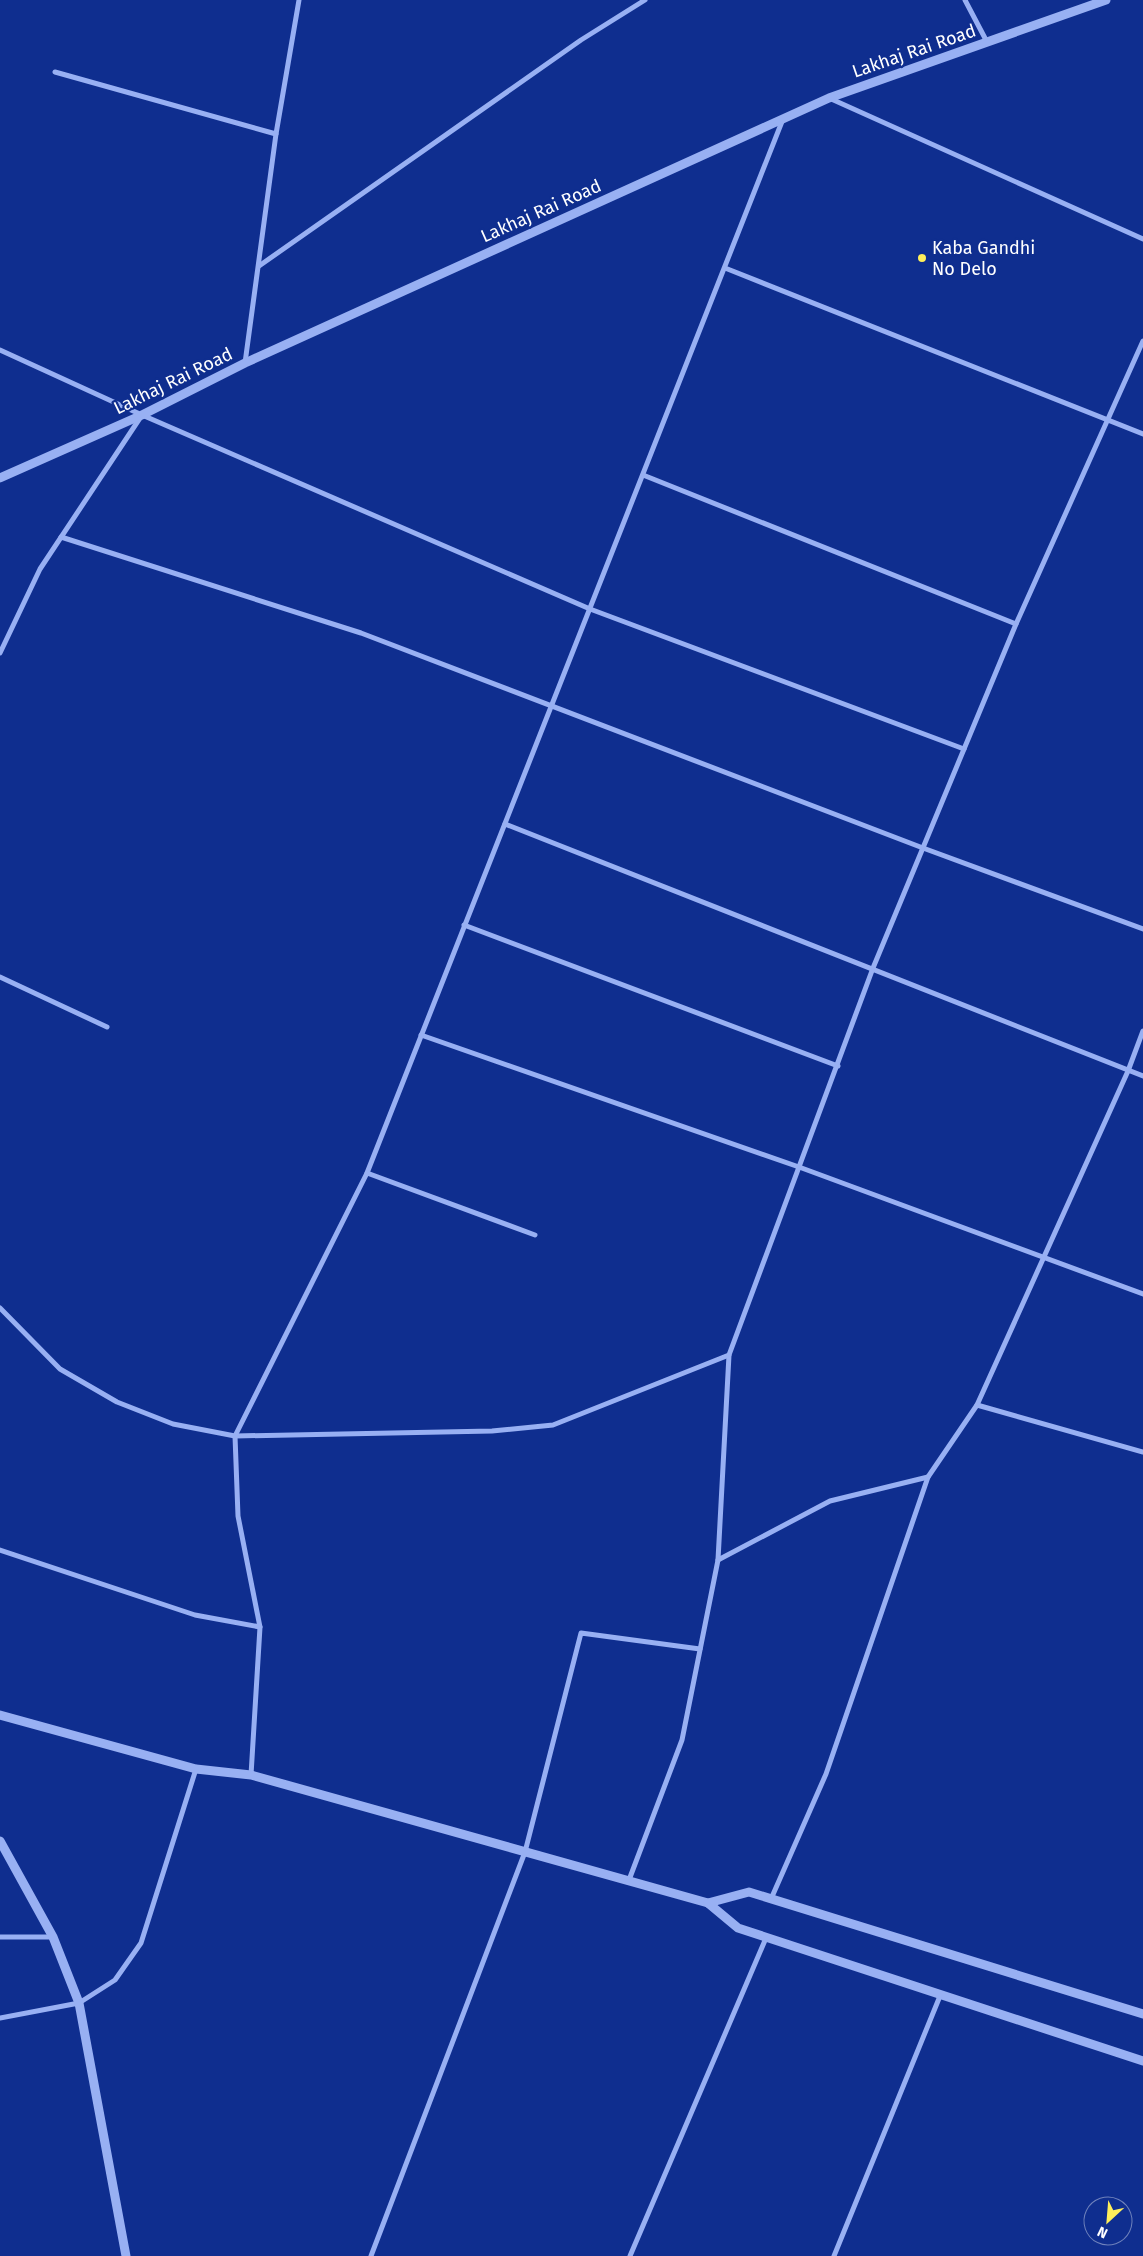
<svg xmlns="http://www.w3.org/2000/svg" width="1143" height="2256" font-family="'Fira Sans',sans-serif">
<rect width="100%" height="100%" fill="#0f2e8f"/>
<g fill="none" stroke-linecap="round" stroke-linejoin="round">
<!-- minor -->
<g stroke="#98b0f3" stroke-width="5">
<path d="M965,0L987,42"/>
<path d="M55,72L276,134"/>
<path d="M829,98L1143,239"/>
<path d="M259,266L581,40L645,0"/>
<path d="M725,268L1143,434"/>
<path d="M0,350L142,415L590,609L964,749"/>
<path d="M245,363L276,134L299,0"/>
<path d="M643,475L1016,624"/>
<path d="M61,537L361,633L923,848L1143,929"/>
<path d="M0,653L40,569L140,418"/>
<path d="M505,824L1143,1076"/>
<path d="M464,925L838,1066"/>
<path d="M0,977L107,1027"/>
<path d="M421,1035L799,1167L1143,1294"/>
<path d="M367,1173L535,1235"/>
<path d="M0,1308L60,1369L117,1402L173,1424L235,1436L492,1431L553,1425L729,1355L873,968L1016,624L1143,341"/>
<path d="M977,1405L1143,1452"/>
<path d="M0,1550L195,1615L260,1627"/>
<path d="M718,1560L830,1501L928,1477"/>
<path d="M251,1775L260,1627L238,1516L235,1436L367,1173L783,119"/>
<path d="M629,1880L682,1740L718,1560L729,1355"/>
<path d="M771,1899L826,1774L928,1477L977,1405L1128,1071L1143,1031"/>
<path d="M0,1937H53"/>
<path d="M0,2018L79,2003L115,1980L141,1943L196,1769"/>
<path d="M371,2256L525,1852L581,1633L700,1649"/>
<path d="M630,2256L766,1938"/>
<path d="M834,2256L940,1996"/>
</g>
<!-- tertiary -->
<g stroke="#98b0f3" stroke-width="9">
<path d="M0,478L142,415L245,363L829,98L1106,0"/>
<path d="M0,1715L196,1769L251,1775L708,1903L738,1928L1143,2061"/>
<path d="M0,1841L53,1937L79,2003L126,2256"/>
<path d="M708,1903L749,1892L1143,2014"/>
</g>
</g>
<!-- markers -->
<circle fill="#ffef5a" stroke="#0f2e8f" stroke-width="2" cx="922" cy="258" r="5"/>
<g text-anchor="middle" stroke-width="4.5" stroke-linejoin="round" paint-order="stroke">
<!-- street labels -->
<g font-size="18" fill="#fff" stroke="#0f2e8f">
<text transform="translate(914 51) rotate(-19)" y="6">Lakhaj Rai Road</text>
<text transform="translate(541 211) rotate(-24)" y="6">Lakhaj Rai Road</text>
<text transform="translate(173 381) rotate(-26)" y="6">Lakhaj Rai Road</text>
</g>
<!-- poi labels -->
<g font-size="18" fill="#fff" stroke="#0f2e8f" text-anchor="start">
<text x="932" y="254">Kaba Gandhi<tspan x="932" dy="21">No Delo</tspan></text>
</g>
</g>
<!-- north arrow -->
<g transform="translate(1108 2221) rotate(206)"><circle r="24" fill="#0f2e8f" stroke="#6f82bc"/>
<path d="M0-4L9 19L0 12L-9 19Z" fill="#ffef5a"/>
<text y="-8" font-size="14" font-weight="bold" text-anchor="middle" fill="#ffffff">N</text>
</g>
</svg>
